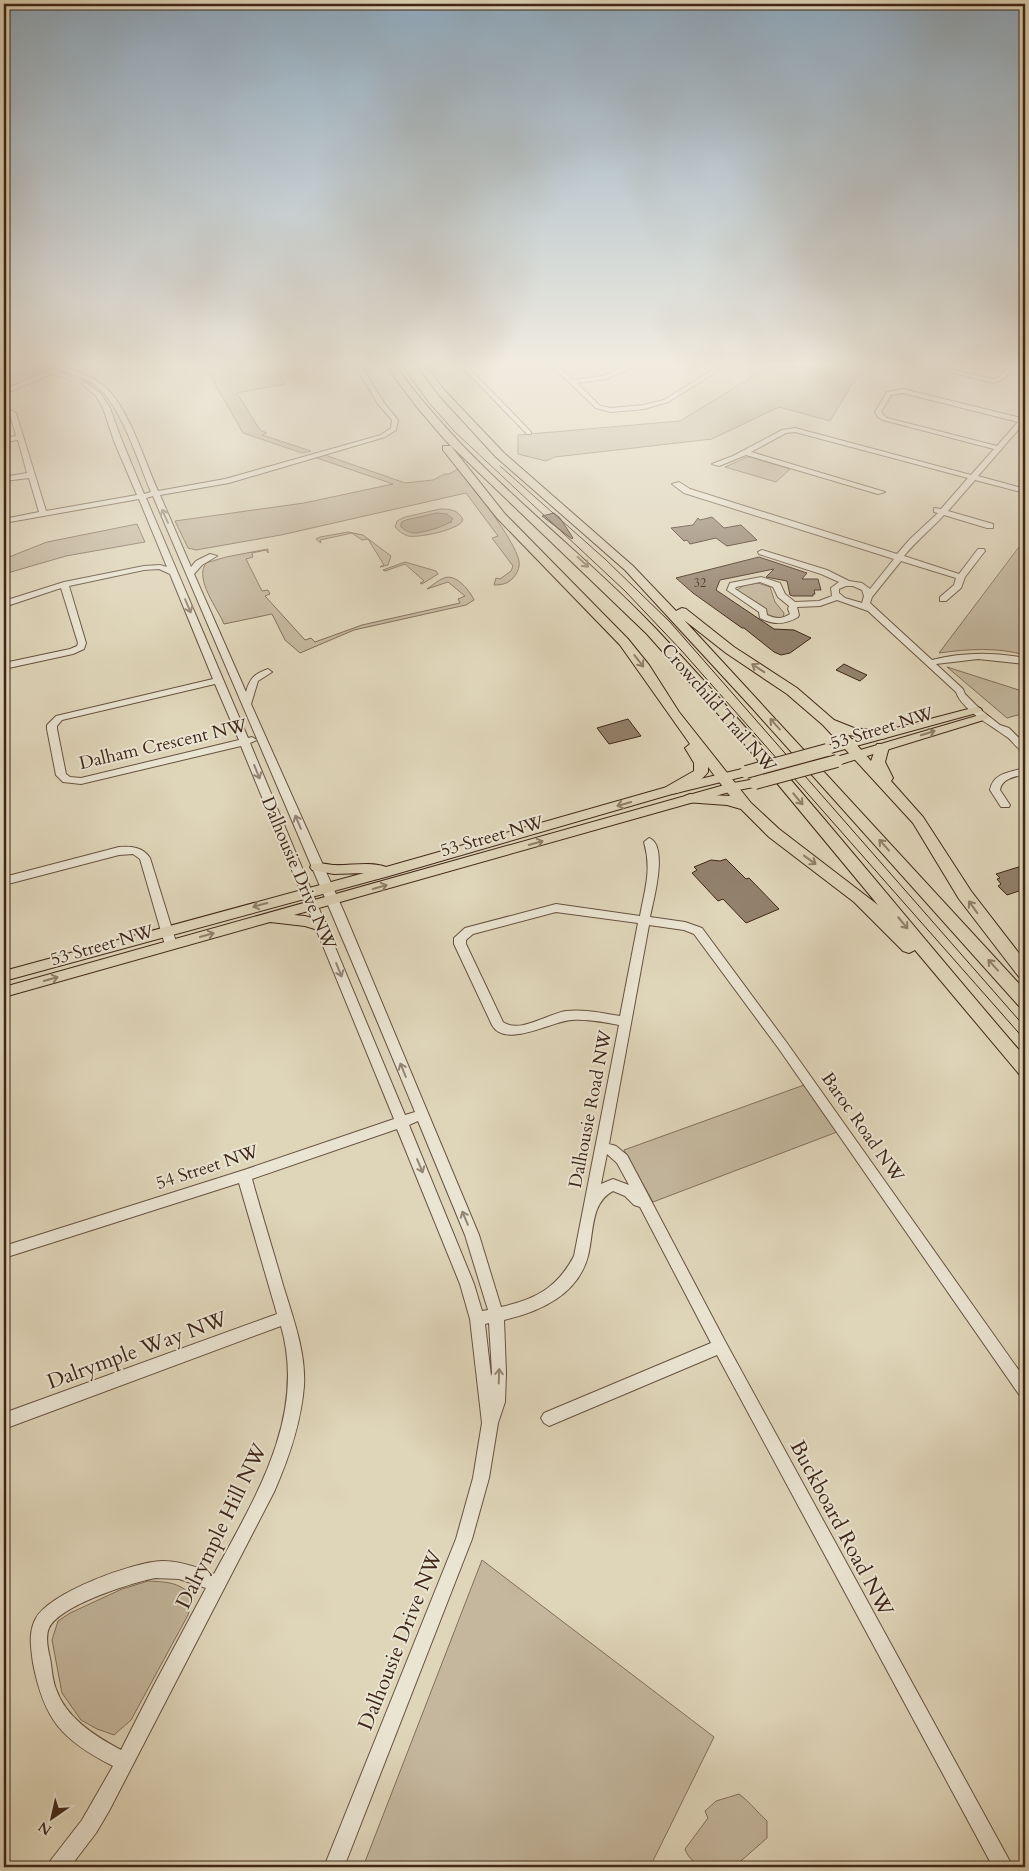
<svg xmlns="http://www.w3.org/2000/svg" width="1029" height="1871" font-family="Cardo,serif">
<rect width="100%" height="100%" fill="#dfd5b9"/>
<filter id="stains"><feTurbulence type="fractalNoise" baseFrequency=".004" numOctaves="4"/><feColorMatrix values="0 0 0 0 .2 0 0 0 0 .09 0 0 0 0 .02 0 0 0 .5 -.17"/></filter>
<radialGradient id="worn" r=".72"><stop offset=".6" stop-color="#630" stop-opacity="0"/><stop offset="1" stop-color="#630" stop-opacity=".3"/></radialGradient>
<!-- green -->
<g fill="#c4b79e" stroke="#826e5b" fill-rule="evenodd">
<path d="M196,367H276L285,384L237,393L260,430L267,433L262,435L311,451L302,453L243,433L207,370Z"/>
<path d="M768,367H873L854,381L830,421L779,407L712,439L555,457L546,461L518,454V435L680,421Z"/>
<path d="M325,455L405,483L433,480L445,474H449L458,469C471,484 515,540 519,561C520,568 517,574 512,579C507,584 501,585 494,585L496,578L500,579L511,571L513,566L492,538L498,536L466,493L281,535L196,550L188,548L175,521L304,503L393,484L314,457Z"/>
<path d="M747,457H750L790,469L776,482L725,467Z"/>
<path d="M440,509C450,509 459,510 463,520C459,530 419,538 408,536C402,534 399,531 395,527L397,521L405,517ZM403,521L452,522L416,533L401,527Z"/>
<path d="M137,524L145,542L66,556L4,574V559L47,542Z"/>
<path d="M348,532L363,535L391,556L388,565L380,567L384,565L368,539L362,540L352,533L320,540L321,543L316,539L320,537Z"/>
<path d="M1025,539V655C997,647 968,649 939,653Z"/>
<path d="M268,549V553L266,550L252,553L253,557L246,559L262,591L268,590L270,594L265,596L305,640L311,638L315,642L362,625L460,603L458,599L465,596L448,582L427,589C432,586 438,580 444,578C456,573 470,591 474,600L466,605L354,630L300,653L285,640L272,614L224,624C218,609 194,579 206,563L226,557Z"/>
<path d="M405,562L436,571L438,574L422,584L420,583L424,581L405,564L385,571L383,570Z"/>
<path d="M758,583L770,587L775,602L784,613L783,619L772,620L736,591L744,585Z"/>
<path d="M947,667L1025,692V713L1007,718Z"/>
<path d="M804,1085L837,1132L653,1202L624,1150Z"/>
<path d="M482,1560L714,1737L650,1867H363Z"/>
<path d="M148,1581C168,1582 178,1582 193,1596L188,1615L131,1720L114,1735L97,1729L81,1720L62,1693L52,1640L58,1621L70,1613L122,1589Z"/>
<path d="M739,1794C750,1802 757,1812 767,1821V1838L734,1867C717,1867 692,1870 685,1849L708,1818L705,1811L716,1801Z"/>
</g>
<!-- water -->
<path fill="#a99a82" stroke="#7f6c58" d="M437,513L447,514L453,519C449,526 420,534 412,533C408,532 405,530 401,527V523L406,520Z"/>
<!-- building -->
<g fill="#92816c" stroke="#3f2618">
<path d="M554,513L560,518L573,538L572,539L542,516Z"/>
<path d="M712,517L724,528L741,525L757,540L727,546L716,538L690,544L687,540L684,541L671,528L693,525L698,518L700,520Z"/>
<path d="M759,557L807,573L802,579H818L821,590H814L815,594H813V596H793L790,595L787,581L766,577L774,569L720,580L716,590L774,629L794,630L811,638L790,653L781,655L774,652L744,628H742L693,593L676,578Z"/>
<path d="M844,664L856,670L867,675L860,681L836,670Z"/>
<path d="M628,719L641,736L609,744L597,728Z"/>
<path d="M726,859L746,879L749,878L779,909L746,923L723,899L718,901L692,873L697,870L694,867L711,860L720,861Z"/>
<path d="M1025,865V889L1007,895L998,886L1001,884L997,879L1000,878L996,874Z"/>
</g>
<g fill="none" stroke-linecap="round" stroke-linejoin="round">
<defs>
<g id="minor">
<path d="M36,367L57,369V371L69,376L66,378L52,374L4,394V390L46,371Z"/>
<path d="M56,367C64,366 70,369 78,372C89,376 100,381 108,390C130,412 145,462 158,491L225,479L381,435L391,428L392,420L378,404L356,367H362L384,403L398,420L396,430L385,437L229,483L160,495L191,567L196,561L210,554L217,556L202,565L194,574L246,692C250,678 254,674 268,669L272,672L258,681L251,704L344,912L479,1235L501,1307C536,1299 557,1288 574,1256L619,1025C603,1022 588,1019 572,1020C552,1021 505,1049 492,1025L454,944V938L465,928L556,904L640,916C645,888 652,870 644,842L649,838C669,845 653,902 650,917L685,922L702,928L787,1043L1025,1379V1398L1020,1396L779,1049L694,934L684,930L649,925L609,1144L616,1146L627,1155L725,1341L1013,1867H993L717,1355L549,1426L544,1423L541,1418L544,1413L711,1343L640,1207L634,1205L625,1196L613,1191C590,1203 594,1233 588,1256C578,1295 539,1312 504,1320L506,1373L505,1402L498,1423L489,1478L472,1539L344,1867H324L456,1539L473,1478L482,1423L470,1319L460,1284L397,1129L252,1179C262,1215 273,1250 283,1285C293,1318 306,1352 304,1386C301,1423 289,1458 274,1492L109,1811L96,1833L70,1867H48L51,1860L82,1820L113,1766C62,1740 44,1720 33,1663C31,1648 28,1632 36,1618C51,1592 133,1562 162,1561C180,1561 197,1567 214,1574C255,1498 307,1416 281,1326L4,1429V1413L277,1314L239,1183L4,1258V1246L244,1170L394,1119L241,746L81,784L63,782L56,775L47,729V725L56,716L213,679L170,574L159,569L144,570L69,586L86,643L84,649L73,654L4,669V663L70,649L77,646L78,643L61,588L4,607V601L64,582L144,566L160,565L167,567L139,499L4,523V519L39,512L29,478L4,481V477L27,473L18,440L4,442V438L16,436L10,414L4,411V406L16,413L46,511L137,495L114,441L103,408L96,396L82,384L85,382L100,393L110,408L122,441L144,494L151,492C139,464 121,405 97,387C85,377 68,375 56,367ZM153,496C240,701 330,906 415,1112L405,1115L250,743L257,740L252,737L248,738L146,498ZM215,684L239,740L81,778L70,777L66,774L57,729V726L62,720ZM556,912L638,923L620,1016C602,1013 584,1009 566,1011C547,1014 520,1034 503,1022L466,944V940L473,934ZM418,1121L465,1235L488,1310L482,1311L474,1284L409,1125ZM607,1154L617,1163L629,1185L613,1179L601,1184ZM489,1323L492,1373L491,1376L485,1324ZM155,1578L179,1579L206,1588L154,1685L121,1750C95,1736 66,1718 56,1689C52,1679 52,1668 50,1658C48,1650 45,1637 49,1628C60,1605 131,1583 155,1578Z"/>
<path d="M462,367H468L531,432V434H527Z"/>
<path d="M553,367H559L573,380L603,376L625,367H633L606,379L577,383L600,406L611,408L644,405L664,400L717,367H724L668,402L644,409L611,412L596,408Z"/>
<path d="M930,367H940L993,379L999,377L1009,367H1015L1014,368L1025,371V375L1011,371L1003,379L994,383Z"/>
<path d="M903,389L1021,418L1025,416V422L978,476L1025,489V493L975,480L948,511L993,524V528H987L944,515C931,529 916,541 904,556L959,574L978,549H984L985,551L965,577L961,588L946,601H940V597L954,585L956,578L901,561L872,597L870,603L932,660C963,652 993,652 1025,658V664L978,659L936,664L963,689L965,694L981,710L1000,725L1009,728L1025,744V752C1017,750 1013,741 1007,737C992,726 962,710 956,692L868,611L837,600L820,606L797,607L799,615L798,617C785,625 773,625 760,618L759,612L727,590L730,583L761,577L780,583L785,594L795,602L819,601L832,596L831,588L839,582L821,574L759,554L758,552L762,550L827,570L849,581L862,583L870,589L894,559L684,493L672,484L679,482L690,489L897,554L910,539L938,513L934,512V508L941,509L968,478L795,432L786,433L751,452L885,492L878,494L746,455L719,466L712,464L733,456L782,430L795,428L971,475L994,449L883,420L878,417L875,412L887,392ZM903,393L1018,422L997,446L887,418L881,412L891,395ZM760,582L773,587L778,597L789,606L788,609L790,614C782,619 776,619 767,615L766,609L735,589L736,587ZM846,586H853L862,590L864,596L862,603L845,598L839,593V589Z"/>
<path d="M1025,768V774C1015,777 1002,778 1000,790L1010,805L1009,807H1001L990,790C993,773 1010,772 1025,768Z"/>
<path d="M119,847C131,846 143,847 150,858L177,945L175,948L171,949L165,945L140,859L133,854L119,855L4,885V877Z"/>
</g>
<g id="major">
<path d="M976,707L980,708L982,710L980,712L827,754L821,750L823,747Z"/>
<path d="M983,714L987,715L989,717L987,719L841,764L837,765L831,761L833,758Z"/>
<path d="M746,768L752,772L750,775L672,794L389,876L4,981V971L364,873L334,874L312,870L310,867L312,864C319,862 326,864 333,865C350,866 370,861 386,867L667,787Z"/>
<path d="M755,779L759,780L761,783L759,786L733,791L294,915L305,916L326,922L328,926L326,930L321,931L305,926L270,922L4,997V987L728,784Z"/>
</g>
<g id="highway">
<path d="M387,367H396C423,403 453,437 486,469C542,524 603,573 657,630C786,767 902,915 1025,1057V1076L1019,1074L915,950L909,953L903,951L854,902L769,837L741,809L727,805L685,802L683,799L685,796L690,794L730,796L708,767V772C701,782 679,797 666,793L664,790L666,787L694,771V763L685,748L690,744L620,645L497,518L443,450V446H451L505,514L628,639L649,665L679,712L751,803L779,829L878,905L742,741L647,634L446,441L416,406Z"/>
<path d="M418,367H427L445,391L504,453L633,566L676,611L682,608L686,609L734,647L797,688L834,720L854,728L886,732L888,735L886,738L881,739L848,735L871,761L877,744H887L889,747L885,762L893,778L891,781L923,817L971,891L1025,961V979L1019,977L959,899L913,823L823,725L787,694L726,653L684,620L1025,990V1007L1019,1006L752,708L625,570L496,457L439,395Z"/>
</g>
</defs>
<!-- minor casing -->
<use href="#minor" stroke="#675240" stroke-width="2"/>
<!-- major casing -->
<use href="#major" stroke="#3f2618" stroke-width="2"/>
<!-- highway casing -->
<use href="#highway" stroke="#3f2618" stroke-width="2"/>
<!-- minor -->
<use href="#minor" fill="#eae4d2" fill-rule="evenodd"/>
<!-- major -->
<use href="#major" fill="#dfd5b9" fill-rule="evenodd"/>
<!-- highway -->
<use href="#highway" fill="#dfd5b9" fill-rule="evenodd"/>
<!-- tram -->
<g stroke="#3f2618" stroke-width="1">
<path d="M403,367L429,403L455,432L625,591L681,650L1025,1040"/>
<path d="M500,466L605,559L670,622L1025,1027"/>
</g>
<defs>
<g id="major-bridge">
<path d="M746,772L827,750"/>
<path d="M755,783L837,761"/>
</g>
</defs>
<!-- major-bridge casing -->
<use href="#major-bridge" stroke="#3f2618" stroke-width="14" stroke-linecap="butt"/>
<!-- major-bridge -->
<use href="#major-bridge" stroke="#dfd5b9" stroke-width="12"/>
</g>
<!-- one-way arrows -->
<defs><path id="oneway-shaft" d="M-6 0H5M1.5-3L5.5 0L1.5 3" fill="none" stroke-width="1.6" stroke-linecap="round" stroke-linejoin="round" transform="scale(1.25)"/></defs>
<g stroke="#948575">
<use href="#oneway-shaft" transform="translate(165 516) rotate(-114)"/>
<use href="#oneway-shaft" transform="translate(188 606) rotate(67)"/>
<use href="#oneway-shaft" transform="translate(257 772) rotate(68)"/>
<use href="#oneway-shaft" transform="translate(298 822) rotate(-113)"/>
<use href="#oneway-shaft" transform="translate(339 970) rotate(68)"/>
<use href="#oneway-shaft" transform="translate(403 1070) rotate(-112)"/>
<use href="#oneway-shaft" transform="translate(420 1166) rotate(67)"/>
<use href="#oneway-shaft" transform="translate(465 1218) rotate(-113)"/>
<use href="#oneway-shaft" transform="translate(499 1376) rotate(-88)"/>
</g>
<g stroke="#8f7e68">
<use href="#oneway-shaft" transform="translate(583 562) rotate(43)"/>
<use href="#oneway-shaft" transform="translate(639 661) rotate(52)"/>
<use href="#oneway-shaft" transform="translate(758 668) rotate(-147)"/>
<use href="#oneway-shaft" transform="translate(775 724) rotate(-132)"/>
<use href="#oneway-shaft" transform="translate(928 733) rotate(-17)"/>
<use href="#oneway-shaft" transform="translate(798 799) rotate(50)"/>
<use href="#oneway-shaft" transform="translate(624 804) rotate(164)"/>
<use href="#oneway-shaft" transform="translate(536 843) rotate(-16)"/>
<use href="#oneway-shaft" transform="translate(884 845) rotate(-132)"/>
<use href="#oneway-shaft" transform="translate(810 860) rotate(36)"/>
<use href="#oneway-shaft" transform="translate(380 887) rotate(-16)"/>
<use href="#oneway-shaft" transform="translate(260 905) rotate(165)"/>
<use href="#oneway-shaft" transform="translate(973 907) rotate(-126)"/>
<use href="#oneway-shaft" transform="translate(903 923) rotate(50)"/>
<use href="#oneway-shaft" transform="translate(207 935) rotate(-16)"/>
<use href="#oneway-shaft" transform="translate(993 965) rotate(-132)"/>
<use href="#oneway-shaft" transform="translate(51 979) rotate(-16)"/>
</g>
<!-- sky -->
<linearGradient id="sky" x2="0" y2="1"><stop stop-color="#8faabf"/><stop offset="0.58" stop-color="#f1ece0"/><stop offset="1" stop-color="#f1ece0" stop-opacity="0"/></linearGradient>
<rect width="1029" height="629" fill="url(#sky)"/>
<g text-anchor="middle" stroke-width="4" stroke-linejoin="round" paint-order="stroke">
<!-- far-number labels -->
<g font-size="12" fill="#543d2d">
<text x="700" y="587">32</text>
</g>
<!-- street labels -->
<g font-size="18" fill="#3f2618" stroke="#eae4d2">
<text transform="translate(719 708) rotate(49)" y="6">Crowchild Trail NW</text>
<text transform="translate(882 728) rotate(-17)" y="6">53 Street NW</text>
<text transform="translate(163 744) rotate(-13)" y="6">Dalham Crescent NW</text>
<text transform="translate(492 836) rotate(-16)" y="6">53 Street NW</text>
<text transform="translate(299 873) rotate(67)" y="6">Dalhousie Drive NW</text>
<text transform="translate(102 945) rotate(-16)" y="6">53 Street NW</text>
<text transform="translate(590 1109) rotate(-79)" y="6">Dalhousie Road NW</text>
<text transform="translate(863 1127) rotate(55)" y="6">Baroc Road NW</text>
<text transform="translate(207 1167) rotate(-18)" y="6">54 Street NW</text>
</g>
<!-- near-street labels -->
<g font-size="21" fill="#3f2618" stroke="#eae4d2">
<text transform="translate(137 1350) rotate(-20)" y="7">Dalrymple Way NW</text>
<text transform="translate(221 1526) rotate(-64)" y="7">Dalrymple Hill NW</text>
<text transform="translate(842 1528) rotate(62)" y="7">Buckboard Road NW</text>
<text transform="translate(400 1640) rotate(-68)" y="7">Dalhousie Drive NW</text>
</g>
</g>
<!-- margin -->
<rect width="1029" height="1871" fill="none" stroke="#dfd5b9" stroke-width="20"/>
<rect x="5" y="5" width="1019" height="1861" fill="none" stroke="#3f2618" stroke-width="2.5"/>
<rect x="10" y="10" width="1009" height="1851" fill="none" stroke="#3f2618"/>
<!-- north arrow -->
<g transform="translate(52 1818) rotate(214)" stroke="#eae4d2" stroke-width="4" paint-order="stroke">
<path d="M0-4L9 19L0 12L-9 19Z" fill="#3f2618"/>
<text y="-8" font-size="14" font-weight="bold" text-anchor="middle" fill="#3f2618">N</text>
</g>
<rect width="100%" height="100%" filter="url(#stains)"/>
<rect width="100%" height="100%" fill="url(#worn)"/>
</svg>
